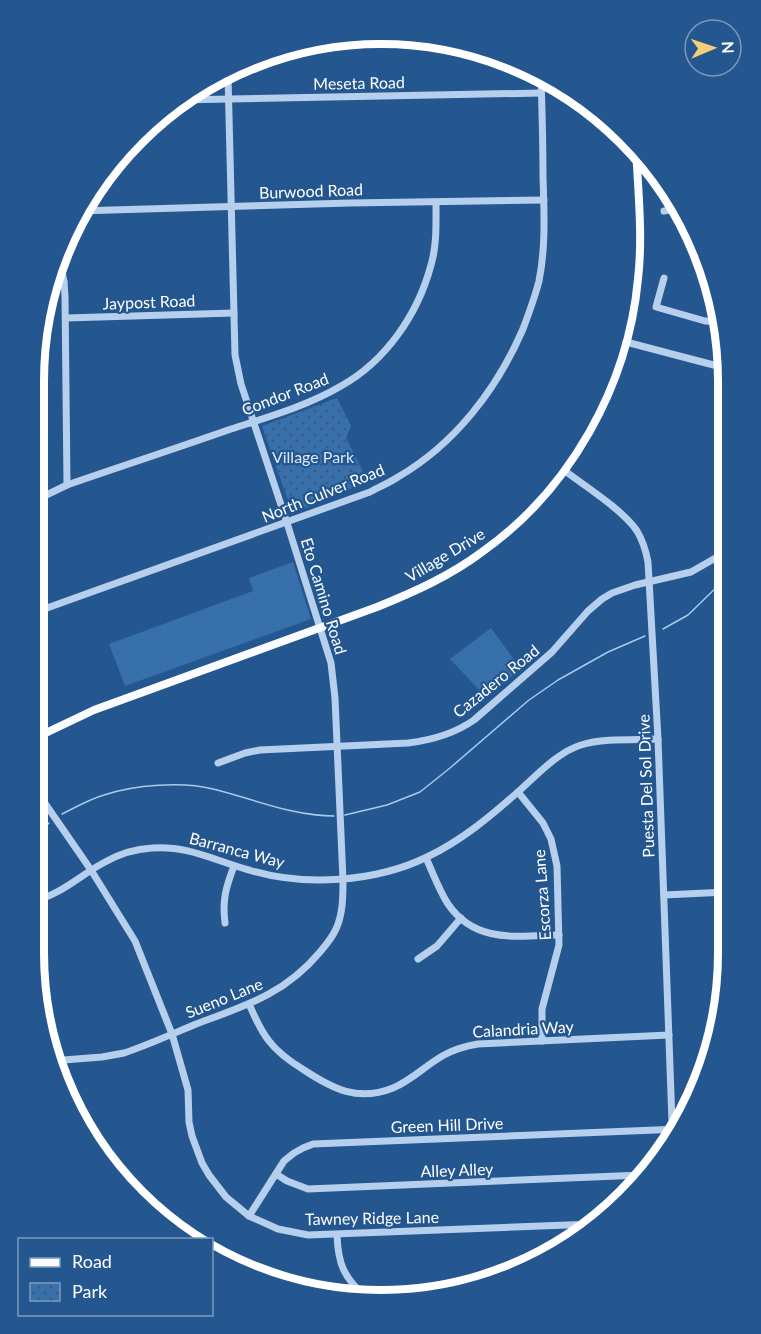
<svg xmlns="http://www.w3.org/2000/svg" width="761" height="1334" font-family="Lato,sans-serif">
<defs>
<pattern id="park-dots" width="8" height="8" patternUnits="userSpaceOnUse" patternTransform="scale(1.5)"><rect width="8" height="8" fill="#3870ac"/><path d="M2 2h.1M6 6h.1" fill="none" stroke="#445a72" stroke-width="1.8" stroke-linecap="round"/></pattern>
</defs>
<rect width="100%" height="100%" fill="#24568f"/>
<!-- grass -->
<g fill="#3870ac">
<path d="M293,562L311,619L125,686L109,644L253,591L249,578Z"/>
<path d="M491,628L521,669L486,697L450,659Z"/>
</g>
<!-- park -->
<path fill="url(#park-dots)" d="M337,398L351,426L346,438L368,481L296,512L291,509L262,426Z"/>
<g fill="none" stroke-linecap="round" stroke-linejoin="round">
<!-- stream -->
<g stroke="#a9caec" stroke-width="1.5">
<path d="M663,629L688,615L726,578"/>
<path d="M62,814C76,807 90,799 104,795C134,785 182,781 213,789C254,799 292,816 334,816"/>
<path d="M345,815L387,805L420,792L450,768L529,700L558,680L608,652L645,636"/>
<path d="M33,838L49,823"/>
</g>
<!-- minor -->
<g stroke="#b5cfec" stroke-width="7">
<path d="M178,100L541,93"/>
<path d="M78,211L350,203L544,200"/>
<path d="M664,211L680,208"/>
<path d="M59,256L64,282L65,296L67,485"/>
<path d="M664,278L656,307L705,321L722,322"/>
<path d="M48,282H64"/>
<path d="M66,318L234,313"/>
<path d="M626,342L725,368"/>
<path d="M722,367L725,346"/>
<path d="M565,471C585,486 624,511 637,531C643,541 646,551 648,562L658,739L672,1122L674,1137"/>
<path d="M34,501L67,485C122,466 177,448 231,429C268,417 307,406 341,386C386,361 418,314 431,265C437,245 436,223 436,202"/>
<path d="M33,613L370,492C379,487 389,483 398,477C455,444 497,389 523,329C529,313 535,297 539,281C546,246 544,211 543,176C543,142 542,109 541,75"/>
<path d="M218,763L245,753L260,750L408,743C433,740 454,734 474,720L552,652L588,611L602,599L612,593L635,585L691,572L726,552"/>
<path d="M33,786L91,870L135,941L172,1034L188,1090L189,1122L192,1136L202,1163L209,1175L226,1197L249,1216L278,1229L308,1235L594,1224"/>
<path d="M518,792L543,823L551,839L557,866L559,945L542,1009V1041"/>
<path d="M426,858C433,873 439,890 448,904C475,944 518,936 559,935"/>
<path d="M664,895L727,892"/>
<path d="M33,901C61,895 80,875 105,862C119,854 136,849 152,848C187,845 216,861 249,870C304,887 376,882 427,857C461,841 491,816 519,791C537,775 558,752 581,745C603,738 635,740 658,739"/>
<path d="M225,923C222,900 226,887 234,866"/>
<path d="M418,959L437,946L461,918"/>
<path d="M249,1004C255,1017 260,1030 269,1041C278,1053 291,1062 304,1070C333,1089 358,1102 393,1088C412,1080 426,1065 444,1055C455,1049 466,1046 478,1044L669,1035"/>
<path d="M51,1061L102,1057L124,1053C148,1045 172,1034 196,1024C245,1006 285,994 320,952C326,945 332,938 336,929C343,914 343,896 343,880L335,698L331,663L287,523L241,384L235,355L228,76"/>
<path d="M276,1174L287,1181L308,1189L642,1175"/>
<path d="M249,1216L284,1161L294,1153L303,1148L313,1144L680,1129"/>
<path d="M337,1235C338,1264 344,1278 366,1297"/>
</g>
<!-- major -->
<path stroke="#fafcff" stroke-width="8" d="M33,739L94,710L377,607C414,592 450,576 482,552C570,490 628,386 638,279C643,236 638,191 636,147"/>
</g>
<g text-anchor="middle" stroke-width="4.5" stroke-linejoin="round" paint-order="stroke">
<!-- street labels -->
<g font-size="16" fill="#fff" stroke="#24568f">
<text transform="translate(359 83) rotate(-1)" y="6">Meseta Road</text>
<text transform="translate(311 191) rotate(-2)" y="6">Burwood Road</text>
<text transform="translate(149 302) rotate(-2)" y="6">Jaypost Road</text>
<text transform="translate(285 394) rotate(-21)" y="6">Condor Road</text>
<text transform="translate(323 493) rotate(-22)" y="6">North Culver Road</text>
<text transform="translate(445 555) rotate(-31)" y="6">Village Drive</text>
<text transform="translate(324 596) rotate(73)" y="6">Eto Camino Road</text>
<text transform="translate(496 681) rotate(-39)" y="6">Cazadero Road</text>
<text transform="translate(646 786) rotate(-92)" y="6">Puesta Del Sol Drive</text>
<text transform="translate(237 850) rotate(15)" y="6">Barranca Way</text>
<text transform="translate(542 895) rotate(-94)" y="6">Escorza Lane</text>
<text transform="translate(224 998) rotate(-22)" y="6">Sueno Lane</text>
<text transform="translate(523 1029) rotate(-3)" y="6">Calandria Way</text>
<text transform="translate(447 1125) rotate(-2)" y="6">Green Hill Drive</text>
<text transform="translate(457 1170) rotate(-2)" y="6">Alley Alley</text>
<text transform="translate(372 1218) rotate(-1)" y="6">Tawney Ridge Lane</text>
</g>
<!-- park labels -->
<g font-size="16" fill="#dae9f9" stroke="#24568f">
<text x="313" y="463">Village Park</text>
</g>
</g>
<!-- crop -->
<path d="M0 0H761V1334H0ZM381 44H381A337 337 0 0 1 718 381V953A337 337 0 0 1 381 1290H381A337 337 0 0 1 44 953V381A337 337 0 0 1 381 44Z" fill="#24568f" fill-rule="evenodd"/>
<path fill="none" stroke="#fff" stroke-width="8" d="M381 44H381A337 337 0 0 1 718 381V953A337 337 0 0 1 381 1290H381A337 337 0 0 1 44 953V381A337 337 0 0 1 381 44Z"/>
<!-- legend -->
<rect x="18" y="1238" width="195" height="78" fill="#24568f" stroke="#7c9abc" stroke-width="1.5"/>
<rect x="30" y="1258" width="30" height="9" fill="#fafcff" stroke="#7c9abc" stroke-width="1.5"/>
<text x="72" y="1268" font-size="18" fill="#ffffff">Road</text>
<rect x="30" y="1283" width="30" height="18" fill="url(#park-dots)" stroke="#7c9abc" stroke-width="1.5"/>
<text x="72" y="1298" font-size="18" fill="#ffffff">Park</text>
<!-- north arrow -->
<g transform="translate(713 48) rotate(88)"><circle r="28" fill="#24568f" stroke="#7c9abc" stroke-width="1.5"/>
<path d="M0-4.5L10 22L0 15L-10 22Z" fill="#f6ce78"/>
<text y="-9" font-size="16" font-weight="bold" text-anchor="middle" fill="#ffffff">N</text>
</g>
</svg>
